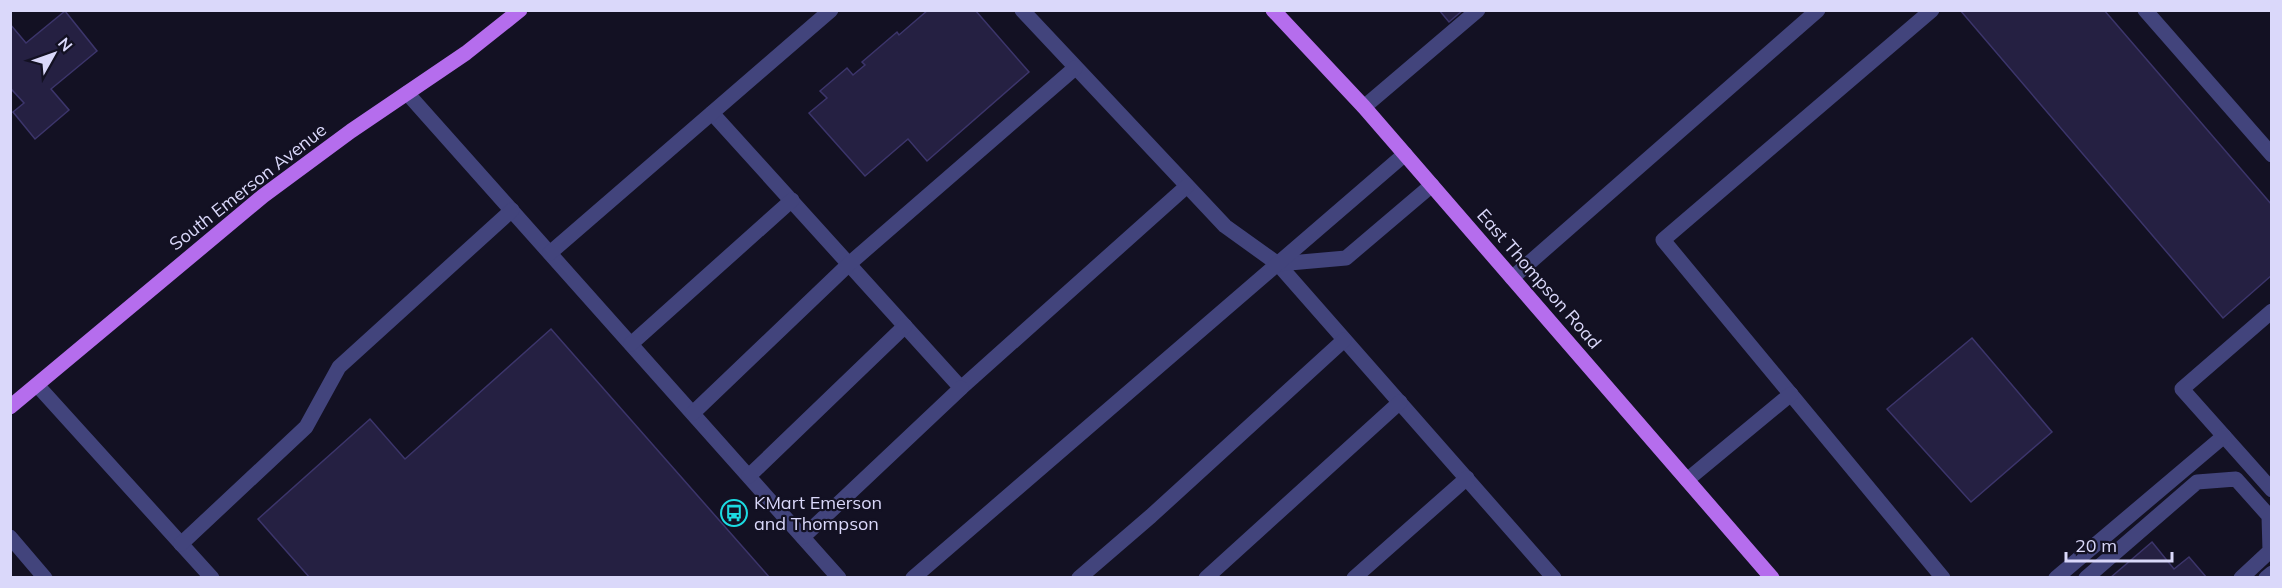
<svg xmlns="http://www.w3.org/2000/svg" width="2282" height="588" font-family="Mulish,sans-serif">
<rect width="100%" height="100%" fill="#131123"/>
<!-- building -->
<g fill="#252042" stroke="#3c356b" stroke-width="1.5">
<path d="M928,10H975L1029,72L927,161L908,139L865,176L809,113L827,98L820,91L847,68L853,75L865,65L862,62L897,32L899,35Z"/>
<path d="M1439,10H1463L1449,22Z"/>
<path d="M1960,10H2104L2272,205V275L2223,318Z"/>
<path d="M65,11L97,51L51,89L69,110L35,139L13,112L24,103L12,90L10,91V24L26,43Z"/>
<path d="M551,329L770,578H310L258,519L370,419L405,459Z"/>
<path d="M1972,338L2052,432L1971,502L1887,409Z"/>
<path d="M2152,542L2174,569L2189,557L2207,578H2110Z"/>
</g>
<g fill="none" stroke-linecap="round" stroke-linejoin="round">
<!-- minor -->
<g stroke="#42447c" stroke-width="15">
<path d="M1022,10L1225,226L1278,264L1554,578"/>
<path d="M1932,10L1663,240L1943,578"/>
<path d="M2145,10L2272,155"/>
<path d="M407,93L839,578"/>
<path d="M1364,107L1478,10"/>
<path d="M712,113L961,388L1187,186"/>
<path d="M550,253L831,10"/>
<path d="M1278,264L1346,258L1432,185"/>
<path d="M1512,278L1818,10"/>
<path d="M2272,311L2182,389L2272,490"/>
<path d="M631,344L792,200"/>
<path d="M37,385L212,578"/>
<path d="M693,413L849,264L1075,68"/>
<path d="M749,476L905,326"/>
<path d="M1687,480L1791,394"/>
<path d="M10,537L45,578"/>
<path d="M803,537L961,388"/>
<path d="M181,544L306,427L339,367L512,210"/>
<path d="M913,578L1405,154"/>
<path d="M1079,578L1151,516L1344,340"/>
<path d="M1206,578L1400,402"/>
<path d="M1354,578L1467,478"/>
<path d="M2056,578L2224,436"/>
<path d="M2086,578L2197,482L2236,479L2269,516L2270,551L2241,578"/>
<path d="M2266,578L2272,573"/>
</g>
<!-- major -->
<g stroke="#b56ded" stroke-width="15">
<path d="M1273,10L1364,107L1772,578"/>
<path d="M10,407L263,196L351,131L466,53L520,10"/>
</g>
</g>
<!-- icons -->
<defs>
<symbol id="bus-ring" viewBox="-11 -11 22 22"><circle r="9.5" fill="#131123" stroke="#1cdbe2" stroke-width="1.5"/><path d="M-5-6H5V4H4V6H2V4H-2V6H-4V4H-5ZM-3.5-4V0h7V-4ZM-3.5 1.2v1.5H-2V1.2ZM2 1.2v1.5H3.5V1.2Z" fill="#1cdbe2"/></symbol>
</defs>
<g fill-rule="evenodd">
<use href="#bus-ring" x="719" y="498" width="30" height="30"/>
</g>
<g text-anchor="middle" stroke-width="4.5" stroke-linejoin="round" paint-order="stroke">
<!-- street labels -->
<g font-size="18" fill="#dad8fa" stroke="#131123">
<text transform="translate(248 187) rotate(-38)" y="6">South Emerson Avenue</text>
<text transform="translate(1539 279) rotate(49)" y="6">East Thompson Road</text>
</g>
<!-- poi labels -->
<g font-size="18" fill="#dad8fa" stroke="#131123" text-anchor="start">
<text x="754" y="509">KMart Emerson<tspan x="754" dy="21">and Thompson</tspan></text>
</g>
</g>
<!-- border -->
<rect width="2282" height="588" fill="none" stroke="#dad8fa" stroke-width="24"/>
<!-- north arrow -->
<g transform="translate(54 54) rotate(50)" stroke="#131123" stroke-width="4.5" paint-order="stroke">
<path d="M0-4.5L10 22L0 15L-10 22Z" fill="#dad8fa"/>
<text y="-9" font-size="16" font-weight="bold" text-anchor="middle" fill="#dad8fa">N</text>
</g>
<!-- scale -->
<path d="M2066 552v9h106v-9" fill="none" stroke="#dad8fa" stroke-width="3"/>
<text x="2075" y="552" font-size="18" fill="#dad8fa" stroke="#131123" stroke-width="4.5" paint-order="stroke">20 m</text>
</svg>
